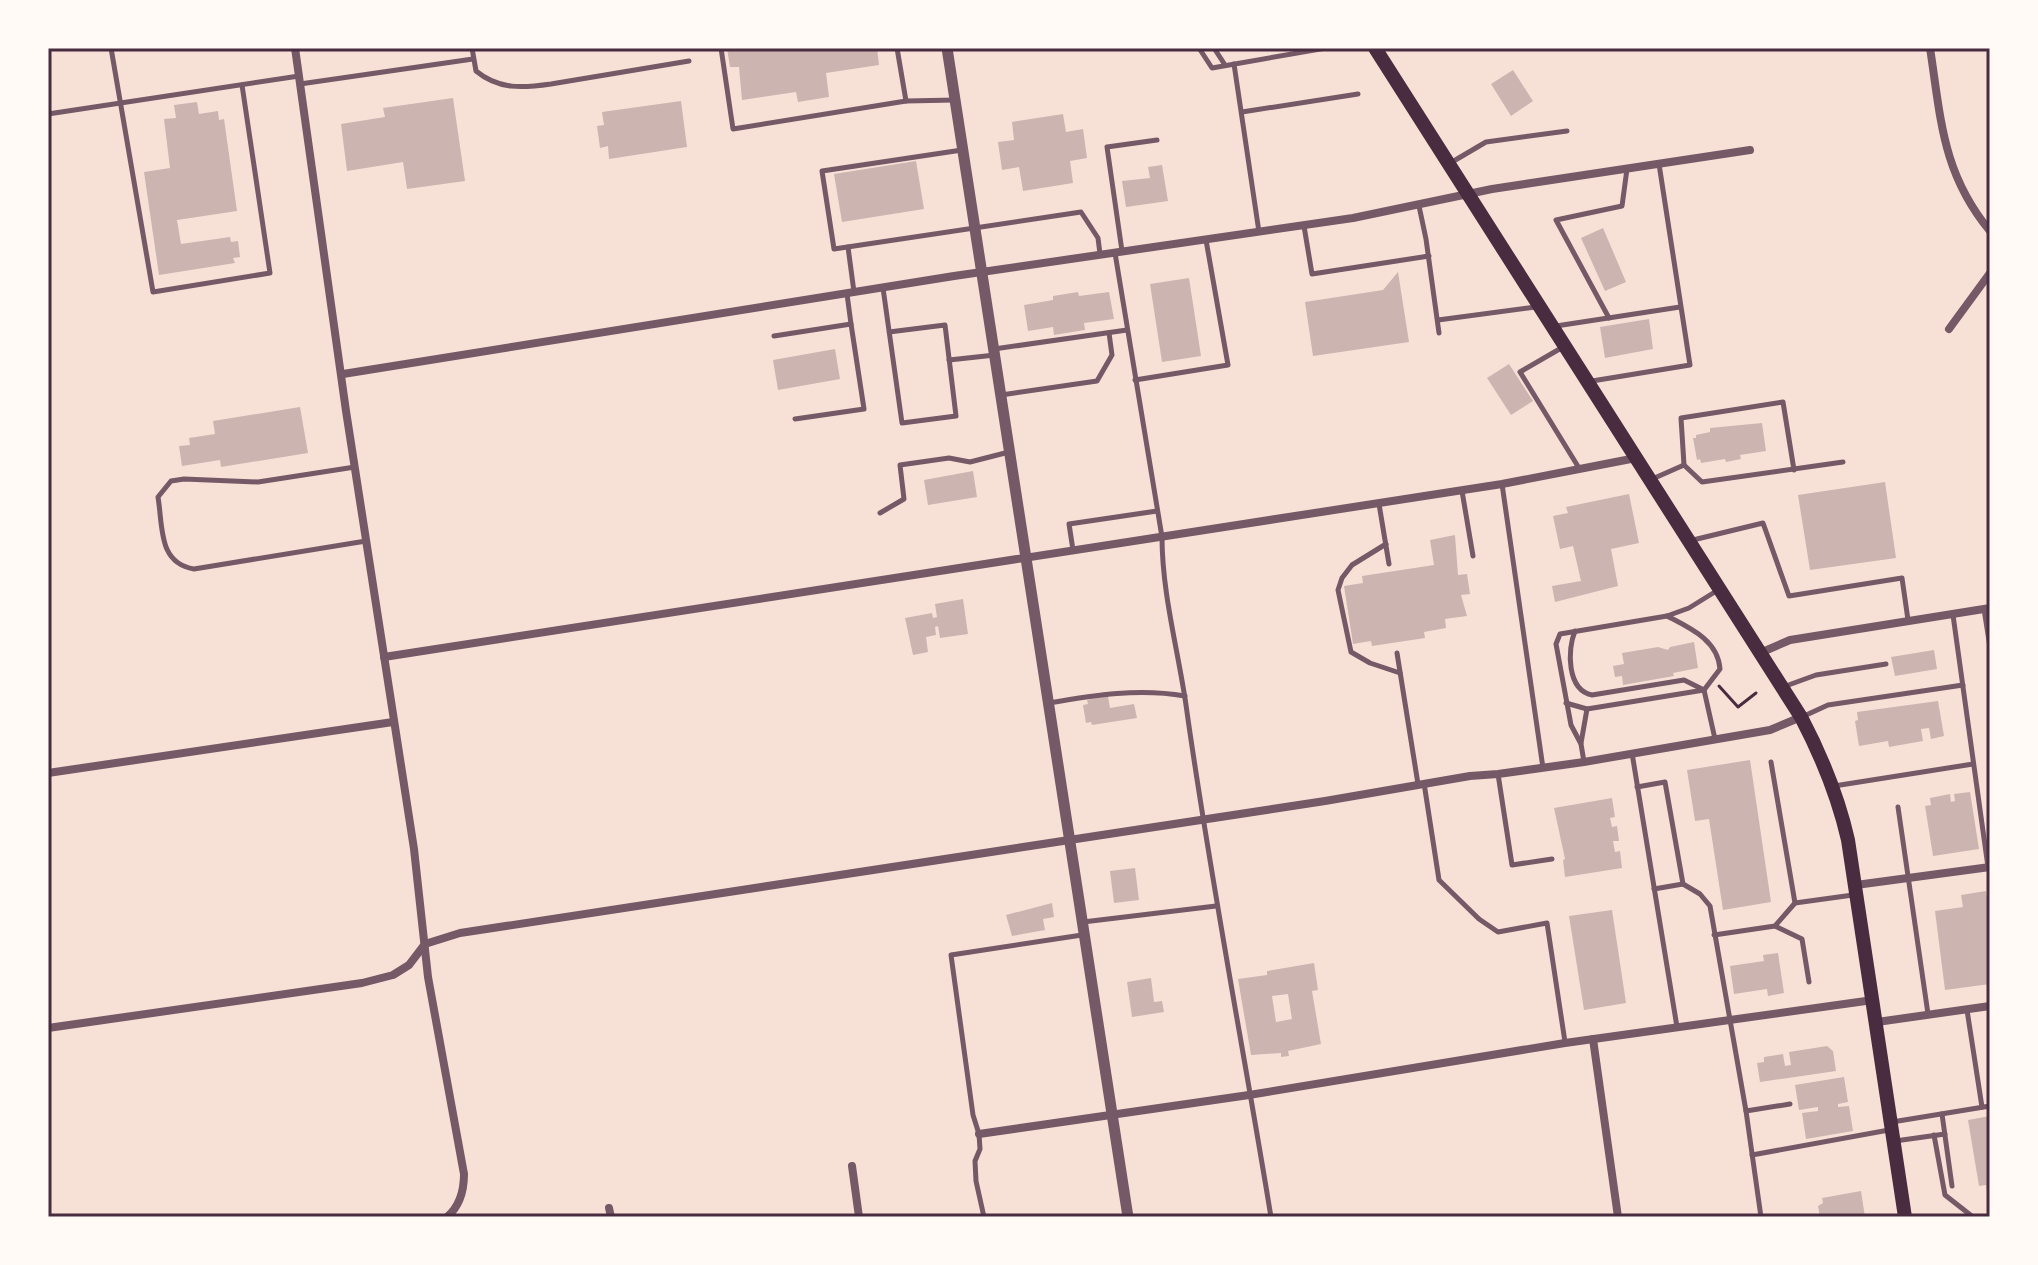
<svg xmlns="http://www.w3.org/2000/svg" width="2038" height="1265" font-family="Mulish,sans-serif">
<rect width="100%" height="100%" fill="#f7e1d7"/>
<!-- building -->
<g fill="#ccb4b1" fill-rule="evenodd">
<path d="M727,48H877L879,65L826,73L829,97L798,102L796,92L742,100L739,67H730Z"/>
<path d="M1513,70L1533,101L1511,116L1491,84Z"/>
<path d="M453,98L465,181L407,189L403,162L347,171L341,124L385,117L383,108Z"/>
<path d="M681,101L687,147L609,159L608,146L600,148L597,126L604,125L602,112Z"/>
<path d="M197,102L199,114L218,111L219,120L224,119L237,211L177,220L181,244L230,237L231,242L238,241L240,257L233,258L235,263L159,275L144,172L170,168L164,119L176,118L174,105Z"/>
<path d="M1063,114L1066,132L1083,129L1087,158L1070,161L1073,183L1023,191L1019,167L1002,170L998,142L1014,140L1012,122Z"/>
<path d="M916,161L924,209L842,222L834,174Z"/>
<path d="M1162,165L1168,201L1126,207L1122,181L1150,178L1148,167Z"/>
<path d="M1603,228L1626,282L1605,291L1581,238Z"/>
<path d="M1398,272L1409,342L1313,356L1305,302L1383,290Z"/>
<path d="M1189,278L1201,356L1162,362L1150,284Z"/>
<path d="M1078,292L1079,296L1109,292L1114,319L1084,323L1085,330L1054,335L1053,327L1028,331L1024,305L1053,300V296Z"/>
<path d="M1649,319L1653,349L1605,358L1600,327Z"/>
<path d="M835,349L840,379L778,390L773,360Z"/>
<path d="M1509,364L1533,401L1511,415L1487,378Z"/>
<path d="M300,407L308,453L221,467L220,460L182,466L179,446L190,445L189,438L215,434L213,421Z"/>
<path d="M1762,423L1766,451L1740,455L1741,459L1726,462L1725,459L1701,463L1700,459L1697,460L1693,438H1696V435L1710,432V428Z"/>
<path d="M973,471L977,497L928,505L924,480Z"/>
<path d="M1885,482L1896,558L1810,570L1798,495Z"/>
<path d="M1629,494L1639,543L1611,549L1618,586L1555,602L1552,586L1581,581L1573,546L1560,549L1553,516L1568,513L1566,507Z"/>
<path d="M1455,535L1458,575L1467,574L1470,594L1461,595L1467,616L1445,619L1446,628L1424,632L1425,638L1372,646L1371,641L1353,644L1344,586L1363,583L1362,576L1434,565L1430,540Z"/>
<path d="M963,599L968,634L940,638L938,626L935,627L936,635L926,637L928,652L913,655L905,618L932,613L933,618L937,617L935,604Z"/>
<path d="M1694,642L1698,668L1673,673L1674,676L1623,685L1622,676L1615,677L1613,666L1624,664L1622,653L1658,647L1668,650L1670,647Z"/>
<path d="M1934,650L1937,669L1895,676L1891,657Z"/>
<path d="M1108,696L1110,708L1134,704L1137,718L1092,725L1091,722L1086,723L1083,705L1088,704L1087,700Z"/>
<path d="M1938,701L1944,736L1931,739L1929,728L1921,729L1923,741L1889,747L1888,741L1859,746L1855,721L1858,720L1857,712Z"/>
<path d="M1750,760L1771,902L1723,910L1709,819L1695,821L1687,770Z"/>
<path d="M1970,792L1979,849L1933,856L1925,806L1931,805L1930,798L1950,794L1951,802L1955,801L1954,794Z"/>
<path d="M1612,798L1615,817L1610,818L1612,827L1617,826L1619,841H1613L1615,852L1620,851L1622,868L1565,877L1563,860L1565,859L1554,808Z"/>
<path d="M1135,868L1139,900L1114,903L1110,871Z"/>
<path d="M1986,891L1990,917V984L1945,990L1935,911L1963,907L1961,895Z"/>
<path d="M1052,903L1054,917L1043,919L1045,930L1012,936L1006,915Z"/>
<path d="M1612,910L1626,1003L1584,1010L1569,916Z"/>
<path d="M1778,953L1784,993L1768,996L1767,989L1734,994L1730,966L1764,961L1763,955Z"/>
<path d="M1314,963L1318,990L1312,991L1321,1044L1288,1051L1289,1056L1281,1057V1053L1251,1055L1238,979L1267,975V971ZM1288,994L1292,1019L1276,1022L1272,996Z"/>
<path d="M1151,978L1154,1002L1162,1001L1164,1012L1132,1017L1127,982Z"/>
<path d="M1827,1046L1833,1051L1836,1071L1760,1082L1757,1063L1764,1062V1057L1783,1054L1785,1066L1791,1065L1789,1052Z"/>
<path d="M1844,1077L1848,1102L1838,1104V1107L1849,1106L1853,1131L1806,1139L1802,1113L1818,1111V1107L1799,1110L1795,1085Z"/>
<path d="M1990,1116V1200H1988L1986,1185L1979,1186L1968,1120Z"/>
<path d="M1861,1191L1865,1217H1820L1818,1206L1823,1203L1822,1198Z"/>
</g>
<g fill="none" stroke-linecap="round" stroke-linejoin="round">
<!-- path -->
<path stroke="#4a2c40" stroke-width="3" d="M1719,686L1738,707L1756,693"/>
<!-- service -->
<g stroke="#755966" stroke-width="5">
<path d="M111,48L153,292L270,273L242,85"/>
<path d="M472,48L476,71C499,90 523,88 551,84L689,61"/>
<path d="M721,48L733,129L906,101L955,100"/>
<path d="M897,48L906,101"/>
<path d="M1199,48L1212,68L1326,48"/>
<path d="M1214,48L1225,65"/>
<path d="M1234,64L1259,232"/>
<path d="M300,84L473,59"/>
<path d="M1242,112L1358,94"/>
<path d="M48,114L299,76"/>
<path d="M962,150L822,171L834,249L1081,212L1098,238L1100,254"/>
<path d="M1452,162L1486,142L1567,131"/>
<path d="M1419,206L1426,239L1439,333"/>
<path d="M1304,226L1312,274L1429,256"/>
<path d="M848,247L854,292"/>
<path d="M1122,251L1107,147L1157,140"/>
<path d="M1115,253L1162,537C1162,593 1178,650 1186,705C1210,877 1243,1046 1271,1217"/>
<path d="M883,288L902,423L956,416L945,325L889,332"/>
<path d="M1609,318L1556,220L1622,206L1627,169"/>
<path d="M1438,320L1536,307"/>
<path d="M1556,326L1680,307"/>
<path d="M774,336L851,324L847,294"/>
<path d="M1563,347L1520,372L1579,468"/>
<path d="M994,349L1127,330"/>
<path d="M949,360L995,355"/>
<path d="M1135,380L1228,365L1206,240"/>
<path d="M1592,381L1690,365L1659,164"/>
<path d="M1001,395L1097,381L1112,355L1109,333"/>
<path d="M795,419L864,409L851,324"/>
<path d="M1684,465L1681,418L1783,402L1794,470"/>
<path d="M355,467L258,482L184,479L171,481L158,497C163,527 158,563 194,569L366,541"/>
<path d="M1650,480L1684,465L1702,482L1843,462"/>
<path d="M1502,484L1543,768"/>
<path d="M1462,491L1473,556"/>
<path d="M1379,504L1389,564"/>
<path d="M880,513L904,499L900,465L949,458L970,462L1009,452"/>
<path d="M1693,540L1763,523L1789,596L1902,578L1908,620"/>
<path d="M1386,544L1352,565L1342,578L1338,590L1351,652L1370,663L1400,673"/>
<path d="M1073,550L1069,524L1157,511"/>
<path d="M1984,609L1990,647"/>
<path d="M1953,615L1988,867"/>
<path d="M1575,631C1567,650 1567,690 1592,695L1684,680L1704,690L1715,739"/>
<path d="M1397,653L1418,784"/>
<path d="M1783,687L1816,675L1886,664"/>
<path d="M1049,703C1095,695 1139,688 1185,696"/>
<path d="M1566,703L1587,709L1704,690L1720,669C1718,640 1690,628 1667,616"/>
<path d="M1804,716L1828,705L1963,685"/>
<path d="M1581,743L1587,709"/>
<path d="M1632,753L1677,1027"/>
<path d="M1584,762L1581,744L1571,725L1556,644L1560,634L1667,616L1689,608L1718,590"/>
<path d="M1498,774L1512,865L1552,859"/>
<path d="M1424,783L1439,880L1479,919L1498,932L1547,923L1565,1042"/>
<path d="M1834,786L1973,764"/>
<path d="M1637,787L1665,782L1683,884L1700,894L1710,906L1746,1111L1761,1217"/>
<path d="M1898,807L1928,1014"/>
<path d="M1654,889L1683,884"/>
<path d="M1795,903L1853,895"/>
<path d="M1083,922L1216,906"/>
<path d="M1775,926L1802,939L1809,982"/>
<path d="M1714,935L1775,926L1795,903L1771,762"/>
<path d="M1967,1010L1982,1107"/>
<path d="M1746,1111L1790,1104"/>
<path d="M1942,1114L1952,1186"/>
<path d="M1892,1122L1990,1106"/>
<path d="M1934,1135L1945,1195L1973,1217"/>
<path d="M1895,1141L1945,1134"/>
<path d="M1752,1155L1889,1130"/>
<path d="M984,1217L976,1181L975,1161L980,1149L979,1134L973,1115L951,955L1082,935"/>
<path d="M1988,1217H1990"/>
</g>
<!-- minor -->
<g stroke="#755966" stroke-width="8">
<path d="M295,48L346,411L414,849L428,977L464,1174C464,1190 460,1206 447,1217"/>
<path d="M1930,48C1941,119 1942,173 1990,231"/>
<path d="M1949,329L1990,273"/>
<path d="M343,374L954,276L1353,218L1492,189L1750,150"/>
<path d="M1760,653L1790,640L1990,608"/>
<path d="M384,657L1502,484L1636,458"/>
<path d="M48,773L393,722"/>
<path d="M1856,885L1990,867"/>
<path d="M1877,1022L1990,1006"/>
<path d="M48,1028L362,983L393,975L409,965L425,944L460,933L1325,801L1470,776L1498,774L1584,762L1770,730L1801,717"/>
<path d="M1593,1039L1618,1217"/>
<path d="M979,1134L1249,1095L1565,1043L1873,1000"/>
<path d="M852,1166L859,1217"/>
<path d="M609,1208L611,1217"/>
</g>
<!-- tertiary -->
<path stroke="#755966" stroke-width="11" d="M947,48L1128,1217"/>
<!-- primary -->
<path stroke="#4a2c40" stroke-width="14" d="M1375,48L1801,717C1822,757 1838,796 1848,840L1905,1217"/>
</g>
<!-- border -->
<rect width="2038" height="1265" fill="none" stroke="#fffaf5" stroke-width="100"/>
<rect x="50" y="50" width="1938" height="1165" fill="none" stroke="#4a2c40" stroke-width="3"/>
</svg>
